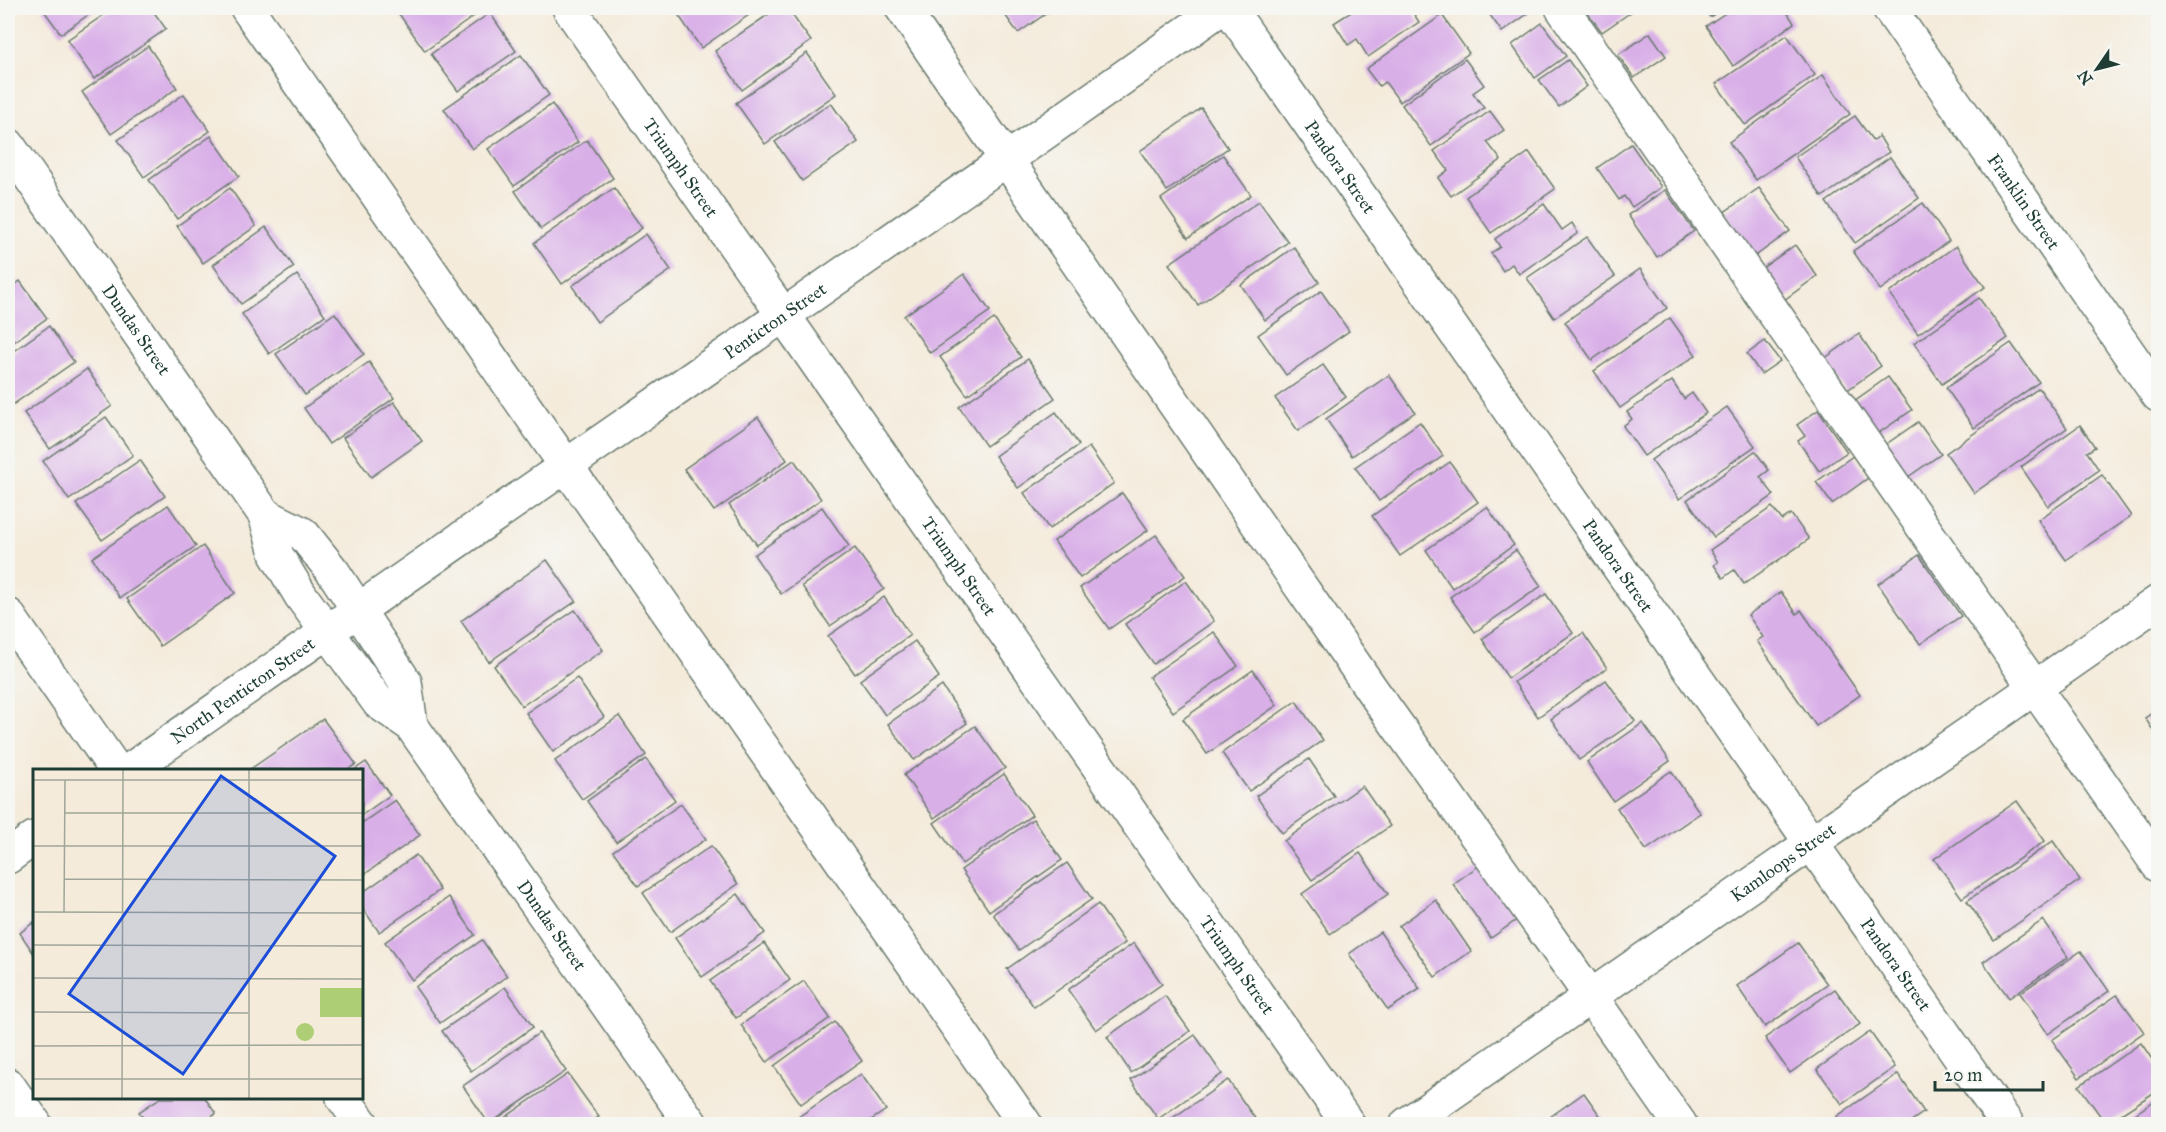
<svg xmlns="http://www.w3.org/2000/svg" width="2166" height="1132" font-family="'IM FELL Great Primer',serif">
<rect width="100%" height="100%" fill="#f6f6f2"/>
<filter id="ink" filterUnits="userSpaceOnUse"><feTurbulence type="fractalNoise" baseFrequency=".0167" numOctaves="2"/><feDisplacementMap in="SourceGraphic" scale="12" xChannelSelector="R" yChannelSelector="G"/><feConvolveMatrix kernelMatrix="1 2 1 2 8 2 1 2 1" color-interpolation-filters="sRGB"/></filter>
<filter id="wash" filterUnits="userSpaceOnUse"><feTurbulence type="fractalNoise" baseFrequency=".008" numOctaves="4" result="noise"/><feDisplacementMap in="SourceGraphic" scale="24" xChannelSelector="R" yChannelSelector="G"/><feGaussianBlur stdDeviation="1.35" result="paint"/><feColorMatrix in="noise" values="0 0 0 0 0 0 0 0 0 0 0 0 0 0 0 0 0 1.4 0 .05"/><feComposite in="paint" operator="in"/></filter>
<g filter="url(#wash)">
<rect width="100%" height="100%" fill="#f4ebdb"/>
<g id="blocks">
<!-- building -->
<g fill="#d9afe8">
<path d="M42,8H98L61,34Z"/>
<path d="M114,8H151L166,29L94,79L67,40Z"/>
<path d="M403,8H483L484,9L425,51L397,11Z"/>
<path d="M679,8H759L701,48L675,10Z"/>
<path d="M778,8H787L811,41L742,90L715,51Z"/>
<path d="M1000,8H1054L1018,33Z"/>
<path d="M1357,8H1410L1419,22L1368,57L1357,39L1348,45L1334,23Z"/>
<path d="M1485,8H1531L1533,10L1502,32Z"/>
<path d="M1584,8H1632L1634,10L1602,32Z"/>
<path d="M1703,8H1723L1710,17Z"/>
<path d="M1733,8H1787L1785,9L1794,23L1733,66L1706,26Z"/>
<path d="M490,13L516,51L458,91L431,54Z"/>
<path d="M1442,15L1469,53L1400,102L1385,82L1379,86L1366,69Z"/>
<path d="M1542,23L1566,56L1535,78L1512,45Z"/>
<path d="M1650,33L1666,56L1634,78L1618,55Z"/>
<path d="M1787,35L1815,75L1745,125L1716,84Z"/>
<path d="M148,46L177,88L111,134L82,92Z"/>
<path d="M807,53L836,94L765,144L736,103Z"/>
<path d="M521,55L549,95L472,149L444,109Z"/>
<path d="M1465,59L1484,85L1473,93L1484,108L1431,146L1402,105Z"/>
<path d="M1568,60L1587,86L1559,107L1539,80Z"/>
<path d="M1823,75L1850,114L1756,180L1729,142Z"/>
<path d="M184,94L210,131L144,177L118,140Z"/>
<path d="M831,103L858,142L802,181L775,142Z"/>
<path d="M552,104L578,142L514,186L488,149Z"/>
<path d="M1201,108L1228,148L1167,191L1140,151Z"/>
<path d="M1490,111L1504,130L1487,142L1501,160L1451,196L1438,178L1448,170L1434,151Z"/>
<path d="M1855,116L1873,141L1879,136L1889,152L1822,197L1795,157Z"/>
<path d="M211,136L239,176L177,219L149,180Z"/>
<path d="M587,140L613,178L541,229L515,191Z"/>
<path d="M1631,144L1661,187L1632,207L1624,196L1619,200L1597,168Z"/>
<path d="M1529,152L1555,189L1491,233L1466,197Z"/>
<path d="M1223,155L1251,195L1188,238L1161,199Z"/>
<path d="M1890,157L1919,198L1855,243L1826,202Z"/>
<path d="M230,188L256,226L203,263L177,226Z"/>
<path d="M614,188L642,228L562,284L534,243Z"/>
<path d="M1759,188L1790,231L1754,257L1723,213Z"/>
<path d="M1665,190L1694,231L1657,257L1628,215Z"/>
<path d="M1259,201L1288,242L1198,305L1169,264Z"/>
<path d="M1923,203L1949,241L1880,290L1853,251Z"/>
<path d="M1544,204L1562,230L1572,223L1578,233L1519,274L1512,264L1503,271L1491,253L1500,247L1495,239Z"/>
<path d="M266,227L294,267L241,304L213,265Z"/>
<path d="M646,234L671,270L597,322L572,286Z"/>
<path d="M1587,237L1615,276L1554,318L1527,278Z"/>
<path d="M1795,245L1817,276L1784,300L1761,269Z"/>
<path d="M1956,246L1985,287L1918,334L1889,293Z"/>
<path d="M1294,247L1319,282L1265,320L1241,285Z"/>
<path d="M1640,269L1667,308L1592,360L1565,322Z"/>
<path d="M964,274L990,311L930,353L904,316Z"/>
<path d="M297,275L325,315L269,354L242,314Z"/>
<path d="M20,281L47,318L8,346V290Z"/>
<path d="M1321,291L1349,331L1286,375L1258,335Z"/>
<path d="M1979,298L2008,338L1942,384L1914,343Z"/>
<path d="M335,313L364,354L305,395L276,354Z"/>
<path d="M1670,318L1696,355L1620,408L1594,371Z"/>
<path d="M994,319L1021,357L967,395L940,357Z"/>
<path d="M49,326L74,362L8,408V355Z"/>
<path d="M1859,334L1881,366L1846,391L1824,359Z"/>
<path d="M1765,341L1780,361L1761,374L1747,354Z"/>
<path d="M2011,343L2039,382L1974,428L1946,388Z"/>
<path d="M1028,359L1055,398L986,446L959,407Z"/>
<path d="M369,362L394,398L329,444L304,408Z"/>
<path d="M1323,365L1346,397L1298,431L1275,398Z"/>
<path d="M87,369L112,406L50,449L24,413Z"/>
<path d="M1389,375L1415,412L1352,456L1326,419Z"/>
<path d="M1888,377L1912,410L1877,434L1854,401Z"/>
<path d="M1672,381L1684,399L1692,393L1706,413L1644,456L1623,426L1632,419L1627,412Z"/>
<path d="M2039,388L2067,428L1974,493L1946,453Z"/>
<path d="M394,402L422,441L371,477L343,438Z"/>
<path d="M1727,407L1755,446L1679,499L1651,460Z"/>
<path d="M1818,410L1847,452L1819,471L1798,441L1805,436L1797,425Z"/>
<path d="M1056,412L1079,445L1018,488L995,456Z"/>
<path d="M106,417L133,455L69,500L43,461Z"/>
<path d="M758,417L787,460L714,511L684,469Z"/>
<path d="M1420,422L1443,456L1379,501L1355,467Z"/>
<path d="M1918,422L1941,454L1908,477L1885,445Z"/>
<path d="M2080,425L2095,447L2087,452L2099,470L2048,506L2021,467Z"/>
<path d="M1089,447L1114,483L1049,529L1024,493Z"/>
<path d="M1755,451L1769,470L1760,477L1774,495L1714,537L1687,500Z"/>
<path d="M1853,456L1868,478L1832,504L1816,482Z"/>
<path d="M140,460L165,496L102,540L76,504Z"/>
<path d="M794,460L821,499L757,545L729,505Z"/>
<path d="M1450,462L1478,502L1400,556L1372,516Z"/>
<path d="M2102,475L2131,516L2066,560L2038,520Z"/>
<path d="M1122,493L1148,530L1080,578L1054,541Z"/>
<path d="M168,505L196,546L120,598L92,558Z"/>
<path d="M822,507L849,546L781,594L754,555Z"/>
<path d="M1487,507L1514,545L1452,588L1426,550Z"/>
<path d="M1772,507L1782,520L1791,514L1809,539L1744,584L1734,570L1723,578L1714,565L1718,562L1710,550Z"/>
<path d="M1156,535L1185,576L1109,629L1080,588Z"/>
<path d="M203,546L235,593L160,646L127,599Z"/>
<path d="M855,548L884,589L830,626L802,586Z"/>
<path d="M1516,550L1541,586L1475,632L1450,597Z"/>
<path d="M1919,555L1961,616L1920,644L1878,584Z"/>
<path d="M547,560L576,601L489,662L461,621Z"/>
<path d="M1186,581L1214,621L1153,664L1125,624Z"/>
<path d="M1781,592L1797,614L1801,610L1860,695L1816,726L1757,641L1763,637L1748,615Z"/>
<path d="M1546,594L1573,633L1508,678L1482,639Z"/>
<path d="M884,597L910,635L855,674L828,636Z"/>
<path d="M575,610L603,650L522,706L494,666Z"/>
<path d="M1214,632L1238,666L1173,712L1149,677Z"/>
<path d="M1583,633L1607,668L1538,717L1514,682Z"/>
<path d="M915,641L939,677L885,715L860,680Z"/>
<path d="M1253,670L1277,705L1207,754L1183,719Z"/>
<path d="M577,678L604,717L553,752L526,713Z"/>
<path d="M1606,680L1635,721L1579,760L1551,719Z"/>
<path d="M942,686L967,723L914,760L888,724Z"/>
<path d="M1296,701L1323,740L1249,791L1222,753Z"/>
<path d="M2158,709V738L2145,718Z"/>
<path d="M619,716L646,755L582,799L555,761Z"/>
<path d="M323,719L356,764L347,770H249Z"/>
<path d="M1643,723L1670,761L1613,801L1587,762Z"/>
<path d="M975,726L1005,768L934,818L904,775Z"/>
<path d="M646,759L675,800L616,842L587,801Z"/>
<path d="M1309,759L1334,796L1282,833L1256,796Z"/>
<path d="M366,762L390,795L362,815V770H354Z"/>
<path d="M1671,771L1700,813L1646,850L1617,808Z"/>
<path d="M1004,774L1032,815L962,864L934,823Z"/>
<path d="M1362,786L1390,826L1312,880L1284,841Z"/>
<path d="M395,800L420,835L362,876V823Z"/>
<path d="M2017,801L2045,841L1962,898L1934,859Z"/>
<path d="M681,804L706,839L638,886L613,851Z"/>
<path d="M1033,819L1062,860L989,911L961,870Z"/>
<path d="M2053,841L2080,880L1994,940L1967,901Z"/>
<path d="M711,846L738,884L670,932L643,893Z"/>
<path d="M1360,853L1388,894L1330,934L1302,894Z"/>
<path d="M416,855L440,890L379,932L362,907V893Z"/>
<path d="M1487,860L1525,914L1491,938L1453,884Z"/>
<path d="M1067,863L1092,899L1019,950L993,914Z"/>
<path d="M738,894L765,933L702,977L675,938Z"/>
<path d="M449,897L475,935L412,980L385,942Z"/>
<path d="M1436,900L1471,951L1435,977L1399,926Z"/>
<path d="M1098,904L1125,943L1034,1007L1007,969Z"/>
<path d="M2043,920L2068,957L2009,998L1983,962Z"/>
<path d="M34,922V954L20,933Z"/>
<path d="M1380,932L1420,989L1388,1010L1349,954Z"/>
<path d="M482,940L507,976L440,1023L415,987Z"/>
<path d="M764,943L790,980L736,1018L710,981Z"/>
<path d="M1134,943L1162,984L1096,1030L1068,990Z"/>
<path d="M1798,943L1827,984L1765,1027L1737,986Z"/>
<path d="M2081,951L2109,991L2048,1034L2020,993Z"/>
<path d="M804,981L830,1018L767,1062L741,1025Z"/>
<path d="M505,987L533,1027L471,1071L442,1031Z"/>
<path d="M1835,989L1860,1024L1790,1073L1765,1038Z"/>
<path d="M2117,995L2144,1032L2079,1078L2052,1040Z"/>
<path d="M1165,996L1190,1031L1131,1073L1107,1037Z"/>
<path d="M835,1022L862,1061L801,1104L774,1066Z"/>
<path d="M1870,1032L1895,1067L1842,1104L1817,1069Z"/>
<path d="M539,1033L566,1071L489,1124L463,1086Z"/>
<path d="M1195,1035L1222,1074L1158,1119L1131,1080Z"/>
<path d="M2141,1043L2158,1068V1090L2106,1124L2079,1086Z"/>
<path d="M568,1074L599,1117L587,1124H503L500,1121Z"/>
<path d="M861,1074L886,1110L865,1124H802L797,1118Z"/>
<path d="M1898,1074L1924,1112L1907,1124H1841L1836,1117Z"/>
<path d="M1228,1080L1256,1120L1249,1124H1164Z"/>
<path d="M1584,1093L1606,1124H1540Z"/>
<path d="M160,1098H205L216,1114L200,1124H148L139,1112Z"/>
<path d="M2154,1101L2158,1107V1124H2121Z"/>
</g>
</g>
</g>
<g filter="url(#ink)">
<use href="#blocks" fill-opacity="0" stroke="#6a7a6e" stroke-width="1.5"/>
<g fill="none" stroke-linecap="round" stroke-linejoin="round">
<defs>
<g id="minor">
<path d="M247,8L1025,1124"/>
<path id="s1" d="M569,8L1348,1124"/>
<path d="M902,8L1372,690L1568,964L1680,1124"/>
<path id="s2" d="M1229,8L2007,1124"/>
<path d="M1562,8L2158,865"/>
<path id="s3" d="M1889,8L2158,395"/>
<path id="s4" d="M8,145L265,515L277,556L301,596L379,703L411,725L691,1124"/>
<path d="M265,515L303,534L334,573L405,682L411,725"/>
<path d="M8,615L116,770"/>
<path id="s5" d="M130,770C492,514 860,266 1221,8"/>
<path d="M8,857L34,838"/>
<path d="M8,1085L35,1124"/>
<path d="M343,1098L362,1124"/>
<path id="s6" d="M1407,1124L2158,602"/>
</g>
</defs>
<!-- minor casing -->
<use href="#minor" stroke="#6a7a6e" stroke-width="36"/>
<!-- minor -->
<use href="#minor" stroke="#fff" stroke-width="33"/>
</g>
</g>
<g text-anchor="middle" stroke-width="4.5" stroke-linejoin="round" paint-order="stroke">
<!-- street labels -->
<g font-size="18" fill="#1f3d34" stroke="#f6f6f2">
<text dy="6" stroke="none"><textPath href="#s2" startOffset="194">Pandora Street</textPath></text>
<text dy="6" stroke="none"><textPath href="#s1" startOffset="195">Triumph Street</textPath></text>
<text dy="6" stroke="none"><textPath href="#s3" startOffset="236">Franklin Street</textPath></text>
<text dy="6" stroke="none"><textPath href="#s5" startOffset="786">Penticton Street</textPath></text>
<text dy="6" stroke="none"><textPath href="#s4" startOffset="225">Dundas Street</textPath></text>
<text dy="6" stroke="none"><textPath href="#s1" startOffset="681">Triumph Street</textPath></text>
<text dy="6" stroke="none"><textPath href="#s2" startOffset="680">Pandora Street</textPath></text>
<text dy="6" stroke="none"><textPath href="#s5" startOffset="138">North Penticton Street</textPath></text>
<text dy="6" stroke="none"><textPath href="#s6" startOffset="458">Kamloops Street</textPath></text>
<text dy="6" stroke="none"><textPath href="#s4" startOffset="956">Dundas Street</textPath></text>
<text dy="6" stroke="none"><textPath href="#s1" startOffset="1167">Triumph Street</textPath></text>
<text dy="6" stroke="none"><textPath href="#s2" startOffset="1166">Pandora Street</textPath></text>
</g>
</g>
<!-- overview -->
<g transform="translate(33 769)">
<rect width="330" height="330" fill="#f4ebdb"/>
<path d="M287,219H330V248H287ZM263 263a9 9 0 1 1 18 0a9 9 0 1 1-18 0Z" fill="#aece75"/>
<path fill="none" stroke="#9fa598" stroke-width="1.5" d="M216,0V330M0,11H330M32,44H330M0,77H330M74,77H106M200,77H232M31,110L330,111M0,143L330,144M31,143L32,11M0,176L330,177M0,209L330,210M0,243L215,244M0,277L330,276M0,310H330M89,330L90,0"/>
<path fill="#1d4ed8" fill-opacity="0.15" stroke="#1d4ed8" stroke-width="3" d="M188,7L302,87L150,305L36,225Z"/>
<rect width="330" height="330" fill="none" stroke="#1f3d34" stroke-width="3"/>
</g>
<!-- margin -->
<rect width="2166" height="1132" fill="none" stroke="#f6f6f2" stroke-width="30"/>
<!-- north arrow -->
<g transform="translate(2097 69) rotate(235)" stroke="#f6f6f2" stroke-width="4.5" paint-order="stroke">
<path d="M0-4.5L10 22L0 15L-10 22Z" fill="#1f3d34"/>
<text y="-9" font-size="16" font-weight="bold" text-anchor="middle" fill="#1f3d34">N</text>
</g>
<!-- scale -->
<path d="M1935 1081v9h108v-9" fill="none" stroke="#1f3d34" stroke-width="3"/>
<text x="1944" y="1081" font-size="18" fill="#1f3d34" stroke="#f6f6f2" stroke-width="4.5" paint-order="stroke">20 m</text>
</svg>
